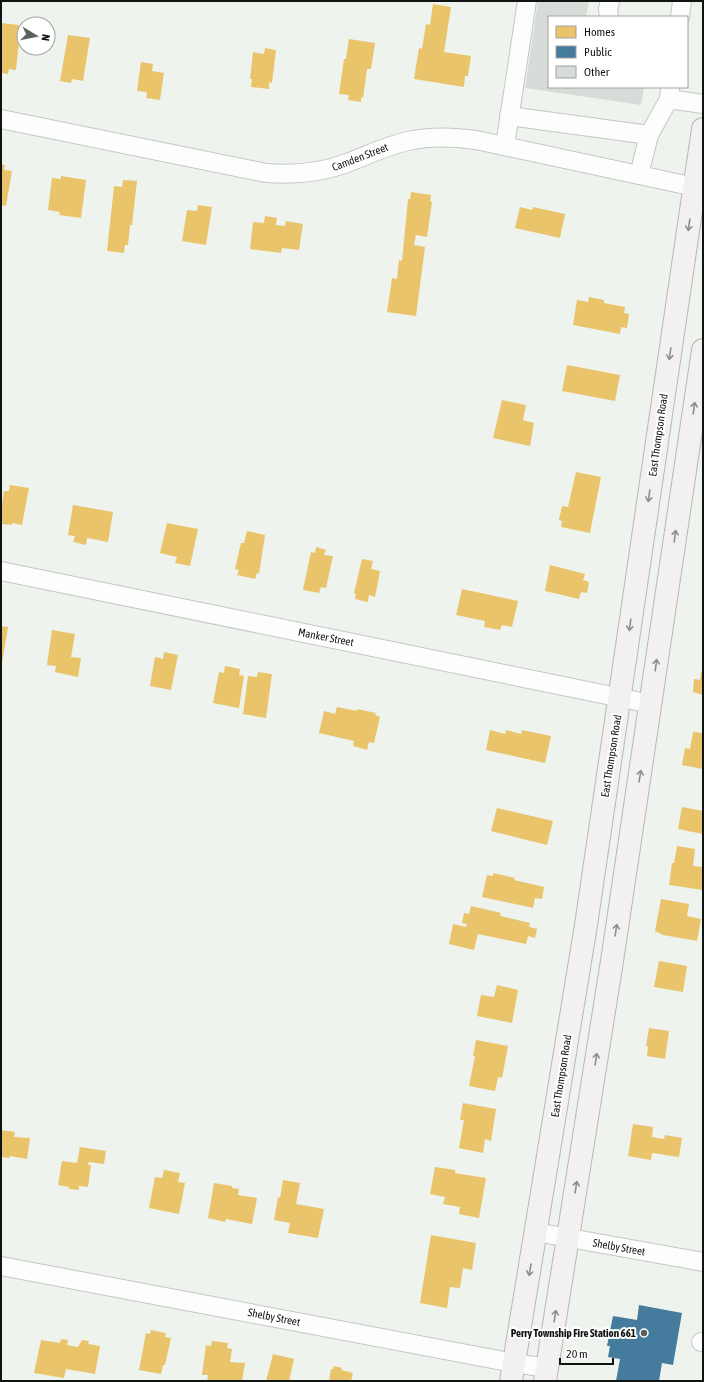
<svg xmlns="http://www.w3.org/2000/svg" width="704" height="1382" font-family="'Asap Condensed',sans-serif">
<rect width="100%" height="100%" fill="#eef3ee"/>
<!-- homes -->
<g fill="#e9c46a">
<path d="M433,4L451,7L444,52L471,56L468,76H465L464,87L414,79L419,48L422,49L426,24L430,25Z"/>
<path d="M1,23L19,25L17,42H19L16,70L9,69L8,74L1,73Z"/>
<path d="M68,35L90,38L83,81L72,79L71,83L60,81Z"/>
<path d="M349,39L375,43L371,69H367L363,98L361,97V102L348,100L349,95L339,94L344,59H346Z"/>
<path d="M265,48L276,50L272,83L269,82V89L251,87L252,79H250L253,52L264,54Z"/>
<path d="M141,62L153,64L152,71L164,73L160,100L146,98L147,92L137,91Z"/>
<path d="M1,164L5,165L4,170L12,171L6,206L1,205Z"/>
<path d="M61,176L86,180L81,218L59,215L60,212L48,210L52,178L61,179Z"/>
<path d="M123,180L137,181L132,225H130L128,245H125L124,253L107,251L114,186L122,187Z"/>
<path d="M411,192L431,195L430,201L432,202L427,237L416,235L414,245L425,247L416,316L387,312L392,278L397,279L399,260L402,261L408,199H410Z"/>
<path d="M198,205L212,207L206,245L182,241L187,210L197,211Z"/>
<path d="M520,207L532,210L533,207L565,214L560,238L515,228Z"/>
<path d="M265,216L277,218L276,225L285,226L286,221L303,224L299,250L282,248L281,253L250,249L253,222L264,223Z"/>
<path d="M589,297L604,300V303L625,307L624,313L629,314L627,328L621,327L620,334L573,325L577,300L588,302Z"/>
<path d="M567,365L620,375L615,401L562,391Z"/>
<path d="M502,400L526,405L523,420L534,423L530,446L493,438Z"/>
<path d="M576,472L601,477L590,533L561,527L562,521L559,520L562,506L568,507Z"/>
<path d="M10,485L29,488L22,525L12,523V525L1,524V510L4,491H9Z"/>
<path d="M73,505L113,512L108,542L87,538L86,545L73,542L75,536L68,535Z"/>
<path d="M167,523L198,529L190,566L175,563L177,557L160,553Z"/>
<path d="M247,531L265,535L259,574L257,573L255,579L237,575L239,570L235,569L241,543H244Z"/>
<path d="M316,547L326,550L324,555L333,556L326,588L321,587L319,593L303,590L311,552L315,553Z"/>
<path d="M362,559L373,561L371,569L380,571L375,597L369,595L368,602L355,599L356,594L354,593Z"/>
<path d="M550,565L585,574L583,580L589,582L587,593L581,592L579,599L545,591Z"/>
<path d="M462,589L518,601L512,627L502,625L500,630L484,627L485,621L456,615Z"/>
<path d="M1,626L8,627L2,663H1Z"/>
<path d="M52,630L75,634L71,657L81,658L78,677L55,672L56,666L47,665Z"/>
<path d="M164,652L178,655L171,690L150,686L155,657L163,659Z"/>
<path d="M225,666L240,669L239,675L244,676L239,708L213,703L219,672L224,673Z"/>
<path d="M701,671L703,672V695L693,692L694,679L700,680Z"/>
<path d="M258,672L272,674L266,718L243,714L248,676L257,677Z"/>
<path d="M337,707L357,711V709L376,713L375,715L380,717L374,743L369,742L367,750L353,746L354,741L319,733L324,711L335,714Z"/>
<path d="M490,730L505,734L506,730L521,734L522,730L551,736L545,763L486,750Z"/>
<path d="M693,732L703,733V769L682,765L685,748L690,749Z"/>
<path d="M682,807L703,811V834L678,829Z"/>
<path d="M497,808L553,821L547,845L491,831Z"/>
<path d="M677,846L695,849L693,866L703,867V890L669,885L672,863H674Z"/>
<path d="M493,873L515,878L514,880L544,887L542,899L535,898L533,908L482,897L487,875L493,876Z"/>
<path d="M661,899L689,904L687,916L701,919L697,941L663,935L655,931Z"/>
<path d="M471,906L501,913L500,916L530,923L529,927L537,929L535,938L528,936L526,944L478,934L474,950L449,944L453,924L466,927L467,924L462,923L464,913L469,914Z"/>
<path d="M659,961L687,966L683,992L654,987Z"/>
<path d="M497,985L518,990L512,1023L477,1016L481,995L494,997Z"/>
<path d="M649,1028L669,1031L665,1059L647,1056L648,1046H646Z"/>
<path d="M476,1040L508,1046L502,1078L498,1077L495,1091L469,1086L475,1056H473Z"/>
<path d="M463,1103L496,1109L491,1141L485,1139L483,1153L459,1148L464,1120H460Z"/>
<path d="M633,1124L653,1127L652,1137L664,1139L665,1135L682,1138L679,1157L652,1153L651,1160L628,1156Z"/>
<path d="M1,1130L15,1132L14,1137L30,1138L27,1159L10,1156L9,1158L1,1157Z"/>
<path d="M80,1147L106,1151L104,1164L89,1162L88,1165H91L88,1187L79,1186V1190L69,1189V1187L58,1185L62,1161L77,1163Z"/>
<path d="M435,1167L455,1170V1173L486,1178L479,1218L459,1214L460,1207L443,1204L445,1197L430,1194Z"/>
<path d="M164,1170L180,1173L178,1182L185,1183L179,1214L149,1208L155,1177L162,1178Z"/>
<path d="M283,1180L300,1183L296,1204L324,1209L318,1238L288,1233L290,1223L274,1220L278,1197L280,1198Z"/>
<path d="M214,1183L232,1186V1188L239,1189L238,1195L257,1198L252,1224L226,1219L225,1222L208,1218Z"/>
<path d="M431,1235L476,1243L472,1270L463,1268L460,1288L450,1287L447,1308L420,1303Z"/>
<path d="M151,1330L166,1333L165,1337L171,1338L165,1365H163L161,1374L139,1370L146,1333L150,1334Z"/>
<path d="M61,1339L68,1340L67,1345L78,1347L82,1340L89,1341L88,1344L100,1346L95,1374L66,1369L64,1378L34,1373L41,1340L60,1343Z"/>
<path d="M212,1341L228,1343L227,1348L232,1349L230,1362L245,1363L242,1381H207L208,1375H202L206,1345L211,1346Z"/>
<path d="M273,1354L294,1359L289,1381H266Z"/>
<path d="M334,1366L342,1368L341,1370L353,1373L351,1381H329L331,1369H333Z"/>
</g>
<!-- public -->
<path fill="#457b9d" d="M639,1305L682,1313L673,1365L662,1363L659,1381H616L620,1359L608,1357L610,1346H607L613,1316L637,1320Z"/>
<!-- building -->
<path fill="#d8dcd8" d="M538,1H589L586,17H549V87H644L641,105L525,88Z"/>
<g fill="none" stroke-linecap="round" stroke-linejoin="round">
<defs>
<g id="minor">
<path d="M609,17L608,9L610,1"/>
<path d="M680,17L682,1"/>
<path d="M670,88L669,99L703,104"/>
<path d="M509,116L649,135"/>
<path d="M1,119L266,173C293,175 321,173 347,163C369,155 389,144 413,140C434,136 455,137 476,140L695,187"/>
<path d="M505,146L527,1"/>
<path d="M639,175L649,135L669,99"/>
<path d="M1,571L651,704"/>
<path d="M536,1232L703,1262"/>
<path d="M1,1266L514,1363L547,1368"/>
<path d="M701,1342H703"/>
</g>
<g id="major">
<path d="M511,1381L586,925L703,129"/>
<path d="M545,1381L612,961L703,350"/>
</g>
</defs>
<!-- minor casing -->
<use href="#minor" stroke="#c4c8c4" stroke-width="20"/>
<!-- major casing -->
<use href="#major" stroke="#bab4b8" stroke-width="24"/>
<!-- minor -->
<use href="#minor" stroke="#fcfdfc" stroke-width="18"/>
<!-- major -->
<use href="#major" stroke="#f3f0f2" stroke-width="22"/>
</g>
<!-- one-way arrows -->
<defs><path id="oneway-shaft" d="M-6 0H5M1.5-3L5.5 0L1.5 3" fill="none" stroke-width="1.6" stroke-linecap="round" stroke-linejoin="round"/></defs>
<g stroke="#8d8d8d">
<use href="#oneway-shaft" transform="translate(689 225) rotate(98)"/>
<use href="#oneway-shaft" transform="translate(670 354) rotate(98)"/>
<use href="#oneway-shaft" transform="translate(694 408) rotate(-82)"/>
<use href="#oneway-shaft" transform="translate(649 496) rotate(98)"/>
<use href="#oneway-shaft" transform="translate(675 536) rotate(-82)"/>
<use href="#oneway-shaft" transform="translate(630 625) rotate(98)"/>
<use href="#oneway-shaft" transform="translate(656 665) rotate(-82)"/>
<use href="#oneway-shaft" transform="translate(640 776) rotate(-81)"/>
<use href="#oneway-shaft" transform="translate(616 930) rotate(-81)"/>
<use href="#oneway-shaft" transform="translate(596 1059) rotate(-81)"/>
<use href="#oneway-shaft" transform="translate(576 1187) rotate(-81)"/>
<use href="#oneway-shaft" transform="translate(530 1270) rotate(100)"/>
<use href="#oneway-shaft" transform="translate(555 1316) rotate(-81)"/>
</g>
<!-- markers -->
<circle fill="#5e625e" stroke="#fff" stroke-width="1.5" cx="644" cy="1333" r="4"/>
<g text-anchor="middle" stroke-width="4" stroke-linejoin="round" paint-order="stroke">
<!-- street labels -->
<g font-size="11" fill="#101411" stroke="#fff">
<text transform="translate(360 157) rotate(-21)" y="4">Camden Street</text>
<text transform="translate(658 435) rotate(-82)" y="4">East Thompson Road</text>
<text transform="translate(326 637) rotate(11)" y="4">Manker Street</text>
<text transform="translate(611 756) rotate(-81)" y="4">East Thompson Road</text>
<text transform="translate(561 1076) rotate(-81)" y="4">East Thompson Road</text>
<text transform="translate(619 1247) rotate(10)" y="4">Shelby Street</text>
<text transform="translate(274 1317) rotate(11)" y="4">Shelby Street</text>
</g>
<!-- poi labels -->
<g font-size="11" font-weight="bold" fill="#101411" stroke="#fff" text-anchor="end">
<text x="636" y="1337">Perry Township Fire Station 661</text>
</g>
</g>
<!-- border -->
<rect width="704" height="1382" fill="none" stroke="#101411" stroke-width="4"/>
<!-- legend -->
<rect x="548" y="16" width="140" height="72" fill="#ffffff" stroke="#9fa1a0"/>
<rect x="556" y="26" width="20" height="12" fill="#e9c46a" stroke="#9fa1a0"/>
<text x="584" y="36" font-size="12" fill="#101411">Homes</text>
<rect x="556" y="46" width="20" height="12" fill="#457b9d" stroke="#9fa1a0"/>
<text x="584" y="56" font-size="12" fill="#101411">Public</text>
<rect x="556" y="66" width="20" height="12" fill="#d8dcd8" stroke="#9fa1a0"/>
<text x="584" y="76" font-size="12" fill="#101411">Other</text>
<!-- north arrow -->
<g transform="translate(36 36) rotate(100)"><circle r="19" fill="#ffffff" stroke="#9fa1a0"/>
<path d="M0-3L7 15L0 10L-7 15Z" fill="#5e625e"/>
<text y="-6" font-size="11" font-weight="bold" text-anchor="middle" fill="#101411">N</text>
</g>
<!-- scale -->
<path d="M560 1358v6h53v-6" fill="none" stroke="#101411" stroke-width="2"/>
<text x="566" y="1358" font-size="12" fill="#101411" stroke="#ffffff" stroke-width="3" paint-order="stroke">20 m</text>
</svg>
